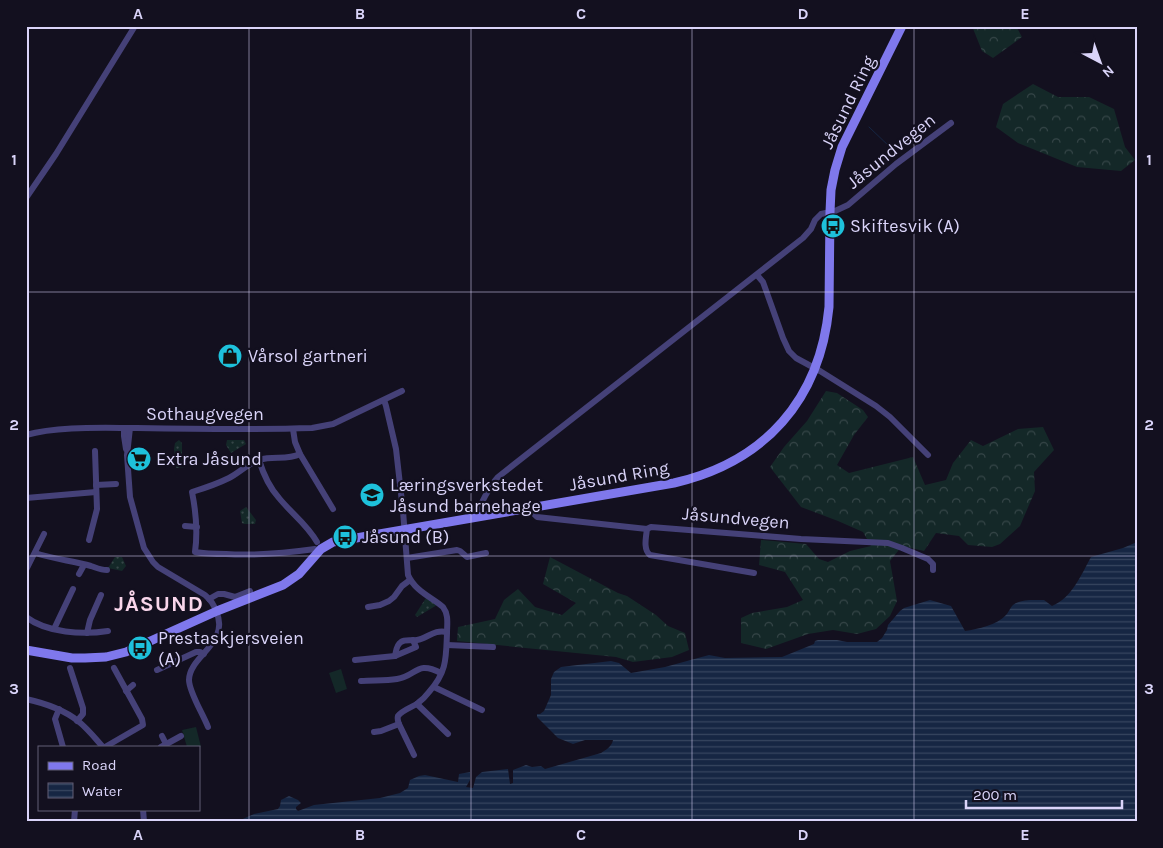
<svg xmlns="http://www.w3.org/2000/svg" width="1163" height="848" font-family="Karla,sans-serif">
<defs>
<pattern id="forest-crowns" width="20" height="18" patternUnits="userSpaceOnUse" patternTransform="scale(1.25)"><rect width="20" height="18" fill="#142828"/><path d="M2 6a3 3 0 1 1 6 0M12 15a3 3 0 1 1 6 0" fill="none" stroke="#364648"/></pattern>
<pattern id="park-dots" width="8" height="8" patternUnits="userSpaceOnUse" patternTransform="scale(1.25)"><rect width="8" height="8" fill="#142828"/><path d="M2 2h.1M6 6h.1" fill="none" stroke="#364648" stroke-width="1.8" stroke-linecap="round"/></pattern>
<pattern id="water-rules" width="6" height="5" patternUnits="userSpaceOnUse" patternTransform="scale(1.25)"><rect width="6" height="5" fill="#162643"/><path d="M0 2.5h6" fill="none" stroke="#37455f"/></pattern>
</defs>
<rect width="100%" height="100%" fill="#13101f"/>
<!-- green -->
<g fill="#142828">
<path d="M341,669L347,689L336,693L329,673Z"/>
<path d="M196,727L201,747H187L182,730Z"/>
</g>
<!-- forest -->
<g fill="url(#forest-crowns)">
<path d="M972,26H1016L1022,37L993,58L982,51Z"/>
<path d="M1033,84L1058,97H1089L1114,109L1125,147L1135,160L1121,171L1077,167L1018,143L996,127L1003,104Z"/>
<path d="M826,391L837,393L863,410L868,417L854,435L837,465L849,473L913,457L925,485L946,480L953,463L971,440L983,446L1018,429L1043,427L1054,450L1034,472L1035,491L1020,526L1000,544L992,547L968,545L959,536L936,533L924,551L902,546L890,561L897,601L890,616L876,629L857,634L833,630L808,634L766,649L741,643V618L752,613L787,607L803,600L785,572L759,565L761,540L806,544L819,559L828,562L850,551L871,546L863,532L838,521L801,507L770,467L784,447L807,421Z"/>
<path d="M550,557L618,593L627,596L656,615L668,626L685,633L689,650L672,657L633,662L616,657L457,641L458,627L495,619L504,600L518,589L535,607L562,615L576,603L543,584Z"/>
</g>
<!-- park -->
<g fill="url(#park-dots)">
<path d="M179,440L182,443V458L186,460L184,463L186,467L176,468L174,449L175,443Z"/>
<path d="M227,440H244L246,444L231,453L226,445Z"/>
<path d="M246,507L256,520L255,524H244L242,523L240,511Z"/>
<path d="M115,557H122L126,566L122,571L108,568Z"/>
<path d="M426,598L437,605L417,617L415,615Z"/>
</g>
<!-- water -->
<path fill="url(#water-rules)" d="M1137,542V822H236L254,814L278,809L280,806L281,800L289,796L298,800L301,803L296,807V809L298,811L314,805L380,798L400,793L408,788L410,780L419,776L425,775L458,782L459,774L470,772V780L466,787L473,788L476,777L482,772L508,769L510,784L513,783V770L526,765L532,767L541,766L545,769L601,753C606,750 612,746 613,740H585L573,744L558,738L537,717V714H540L544,711L551,695V679L554,672L561,667L611,661L619,663L631,673L665,667L709,655L725,658L782,657L814,644L815,641L818,640H837L847,642H877L882,638L887,630L888,625L900,611L904,608L930,600L951,606L965,631C978,629 997,625 1006,615C1010,611 1010,606 1016,603C1024,599 1036,600 1044,600L1052,606C1072,598 1081,575 1091,557L1123,548Z"/>
<g fill="none" stroke-linecap="round" stroke-linejoin="round">
<!-- stream -->
<path stroke="#162643" stroke-width="1" d="M869,127L892,149"/>
<!-- minor -->
<g stroke="#454178" stroke-width="6">
<path d="M26,198L56,154L135,26"/>
<path d="M757,275L763,282L783,338L789,351L796,358L820,371L876,406L890,417L928,455"/>
<path d="M384,400L386,406L396,449L403,511L408,575C415,591 431,597 443,607C449,615 447,624 447,633C446,658 447,672 429,692C426,696 422,700 418,703C413,707 402,710 398,716C397,719 398,721 399,724L414,755"/>
<path d="M124,428V436L126,449"/>
<path d="M130,428L127,455L130,497L144,548L153,562L158,567L205,595C211,600 214,605 216,611C231,643 189,656 189,680C189,692 203,714 208,727"/>
<path d="M293,429L295,442L300,454L333,509"/>
<path d="M26,435C57,426 103,428 136,428C195,429 253,430 312,428L333,424L402,391"/>
<path d="M300,454C286,461 274,455 259,460C247,464 239,473 229,478C217,484 205,488 192,492C196,512 198,531 195,552C206,554 216,554 226,554C256,556 286,553 315,549L318,551"/>
<path d="M259,460C263,473 269,487 279,498C291,513 307,524 317,542"/>
<path d="M96,485L116,484"/>
<path d="M26,498L96,492"/>
<path d="M532,507L533,513L537,517L647,529L651,527L801,539L888,543L902,548L928,559L933,564V570"/>
<path d="M477,517C479,505 490,486 498,477L803,238L811,229L815,220L821,214L835,211L848,205L896,164L951,123"/>
<path d="M185,526L197,527"/>
<path d="M647,529C646,537 643,550 650,555L754,573"/>
<path d="M89,540L97,509L95,451"/>
<path d="M35,553C54,559 73,561 91,566C97,568 101,570 107,570"/>
<path d="M407,558L457,550L460,551L467,557L486,553"/>
<path d="M26,570L44,534"/>
<path d="M79,574L84,565"/>
<path d="M209,599L218,594H224L235,597L250,591"/>
<path d="M368,607L380,605L389,601L394,597L402,586L410,580"/>
<path d="M26,617C47,633 83,635 108,631"/>
<path d="M54,629L73,589"/>
<path d="M87,633L90,620L101,595"/>
<path d="M447,645L493,647"/>
<path d="M395,656C396,652 396,645 401,642C405,639 411,641 417,640C428,638 434,629 447,632"/>
<path d="M355,660L395,656L416,647L413,640"/>
<path d="M70,668L83,708V714L77,721"/>
<path d="M157,670L196,652H200L204,654"/>
<path d="M361,681C373,680 385,681 397,679C417,676 416,660 441,673"/>
<path d="M434,687L482,710"/>
<path d="M126,691L133,685"/>
<path d="M26,699C44,703 63,709 78,721C87,728 95,738 103,747"/>
<path d="M417,704L448,734"/>
<path d="M59,709L55,719L63,747"/>
<path d="M374,732L381,731L399,724"/>
<path d="M162,736L166,744"/>
<path d="M105,747L143,725L142,719L114,668"/>
<path d="M161,747L181,736"/>
<path d="M143,809L144,822"/>
<path d="M74,822L75,809"/>
</g>
<!-- secondary -->
<path stroke="#7f78ec" stroke-width="9" d="M26,650L72,658H85L106,657L126,652L217,611L283,585L299,574L321,549L333,542L674,483C765,462 820,400 829,307L830,212L831,190L835,170L842,147L902,26"/>
</g>
<!-- grid -->
<path fill="none" stroke="#dad4f9" stroke-width="1" stroke-opacity="0.55" d="M249,26V822M471,26V822M692,26V822M914,26V822M26,292H1137M26,556H1137"/>
<!-- icons -->
<defs>
<symbol id="bus-disc" viewBox="-11 -11 22 22"><circle r="9.5" fill="#1ec1db" stroke="#13101f"/><path d="M-5-6H5V4H4V6H2V4H-2V6H-4V4H-5ZM-3.5-4V0h7V-4ZM-3.5 1.2v1.5H-2V1.2ZM2 1.2v1.5H3.5V1.2Z" fill="#111"/></symbol>
<symbol id="shop-disc" viewBox="-11 -11 22 22"><circle r="9.5" fill="#1ec1db" stroke="#13101f"/><path d="M-5-2.5h2.3a2.7 3.5 0 0 1 5.4 0H5L5.5 6h-11ZM-1.5-2.5h3a1.5 2.3 0 0 0-3 0Z" fill="#111"/></symbol>
<symbol id="supermarket-disc" viewBox="-11 -11 22 22"><circle r="9.5" fill="#1ec1db" stroke="#13101f"/><path d="M-6-5.5h2.5l.6 2H6L4.5 2H-2.5L-4.4-4H-6ZM-1.5 3.2a1.3 1.3 0 1 0 .1 0ZM3 3.2a1.3 1.3 0 1 0 .1 0Z" fill="#111"/></symbol>
<symbol id="school-disc" viewBox="-11 -11 22 22"><circle r="9.5" fill="#1ec1db" stroke="#13101f"/><path d="M0-5L7-2L0 1L-7-2ZM-4 1L0 2.5L4 1V4Q0 6-4 4Z" fill="#111"/></symbol>
</defs>
<g fill-rule="evenodd">
<use href="#bus-disc" x="819" y="212" width="28" height="28"/>
<use href="#shop-disc" x="216" y="342" width="28" height="28"/>
<use href="#supermarket-disc" x="125" y="445" width="28" height="28"/>
<use href="#school-disc" x="358" y="481" width="28" height="28"/>
<use href="#bus-disc" x="331" y="523" width="28" height="28"/>
<use href="#bus-disc" x="126" y="634" width="28" height="28"/>
</g>
<g text-anchor="middle" stroke-width="4.5" stroke-linejoin="round" paint-order="stroke">
<!-- street labels -->
<g font-size="18" fill="#dad4f9" stroke="#13101f">
<text transform="translate(848 102) rotate(-64)" y="6">Jåsund Ring</text>
<text transform="translate(891 151) rotate(-39)" y="6">Jåsundvegen</text>
<text x="205" y="420">Sothaugvegen</text>
<text transform="translate(619 476) rotate(-10)" y="6">Jåsund Ring</text>
<text transform="translate(736 518) rotate(5)" y="6">Jåsundvegen</text>
</g>
<!-- poi labels -->
<g font-size="18" fill="#dad4f9" stroke="#13101f" text-anchor="start">
<text x="850" y="232">Skiftesvik (A)</text>
<text x="248" y="362">Vårsol gartneri</text>
<text x="156" y="465">Extra Jåsund</text>
<text x="390" y="491">Læringsverkstedet<tspan x="390" dy="21">Jåsund barnehage</tspan></text>
<text x="362" y="543">Jåsund (B)</text>
<text x="158" y="644">Prestaskjersveien<tspan x="158" dy="21">(A)</tspan></text>
</g>
<!-- district labels -->
<g font-size="22" font-weight="bold" letter-spacing="1" fill="#f9d6eb" stroke="#13101f">
<text x="159" y="611">JÅSUND</text>
</g>
</g>
<!-- border -->
<rect width="1163" height="848" fill="none" stroke="#13101f" stroke-width="55"/>
<!-- legend -->
<rect x="38" y="746" width="162" height="65" fill="#13101f" stroke="#635e76"/>
<rect x="48" y="762" width="25" height="8" fill="#7f78ec" stroke="#635e76"/>
<text x="82" y="770" font-size="15" fill="#dad4f9">Road</text>
<rect x="48" y="783" width="25" height="15" fill="url(#water-rules)" stroke="#635e76"/>
<text x="82" y="796" font-size="15" fill="#dad4f9">Water</text>
<!-- north arrow -->
<g transform="translate(1100 62) rotate(139)" stroke="#13101f" stroke-width="4" paint-order="stroke">
<path d="M0-4L9 19L0 12L-9 19Z" fill="#dad4f9"/>
<text y="-8" font-size="14" font-weight="bold" text-anchor="middle" fill="#dad4f9">N</text>
</g>
<!-- scale -->
<path d="M966 800v8h156v-8" fill="none" stroke="#dad4f9" stroke-width="2.5"/>
<text x="973" y="800" font-size="15" fill="#dad4f9" stroke="#13101f" stroke-width="4" paint-order="stroke">200 m</text>
<rect x="28" y="28" width="1108" height="792" fill="none" stroke="#dad4f9" stroke-width="2"/>
<g font-size="16" text-anchor="middle" font-weight="bold" fill="#dad4f9">
<text x="138" y="19">A</text>
<text x="360" y="19">B</text>
<text x="581" y="19">C</text>
<text x="803" y="19">D</text>
<text x="1025" y="19">E</text>
<text x="14" y="165">1</text>
<text x="1149" y="165">1</text>
<text x="14" y="430">2</text>
<text x="1149" y="430">2</text>
<text x="14" y="694">3</text>
<text x="1149" y="694">3</text>
<text x="138" y="840">A</text>
<text x="360" y="840">B</text>
<text x="581" y="840">C</text>
<text x="803" y="840">D</text>
<text x="1025" y="840">E</text>
</g>
</svg>
